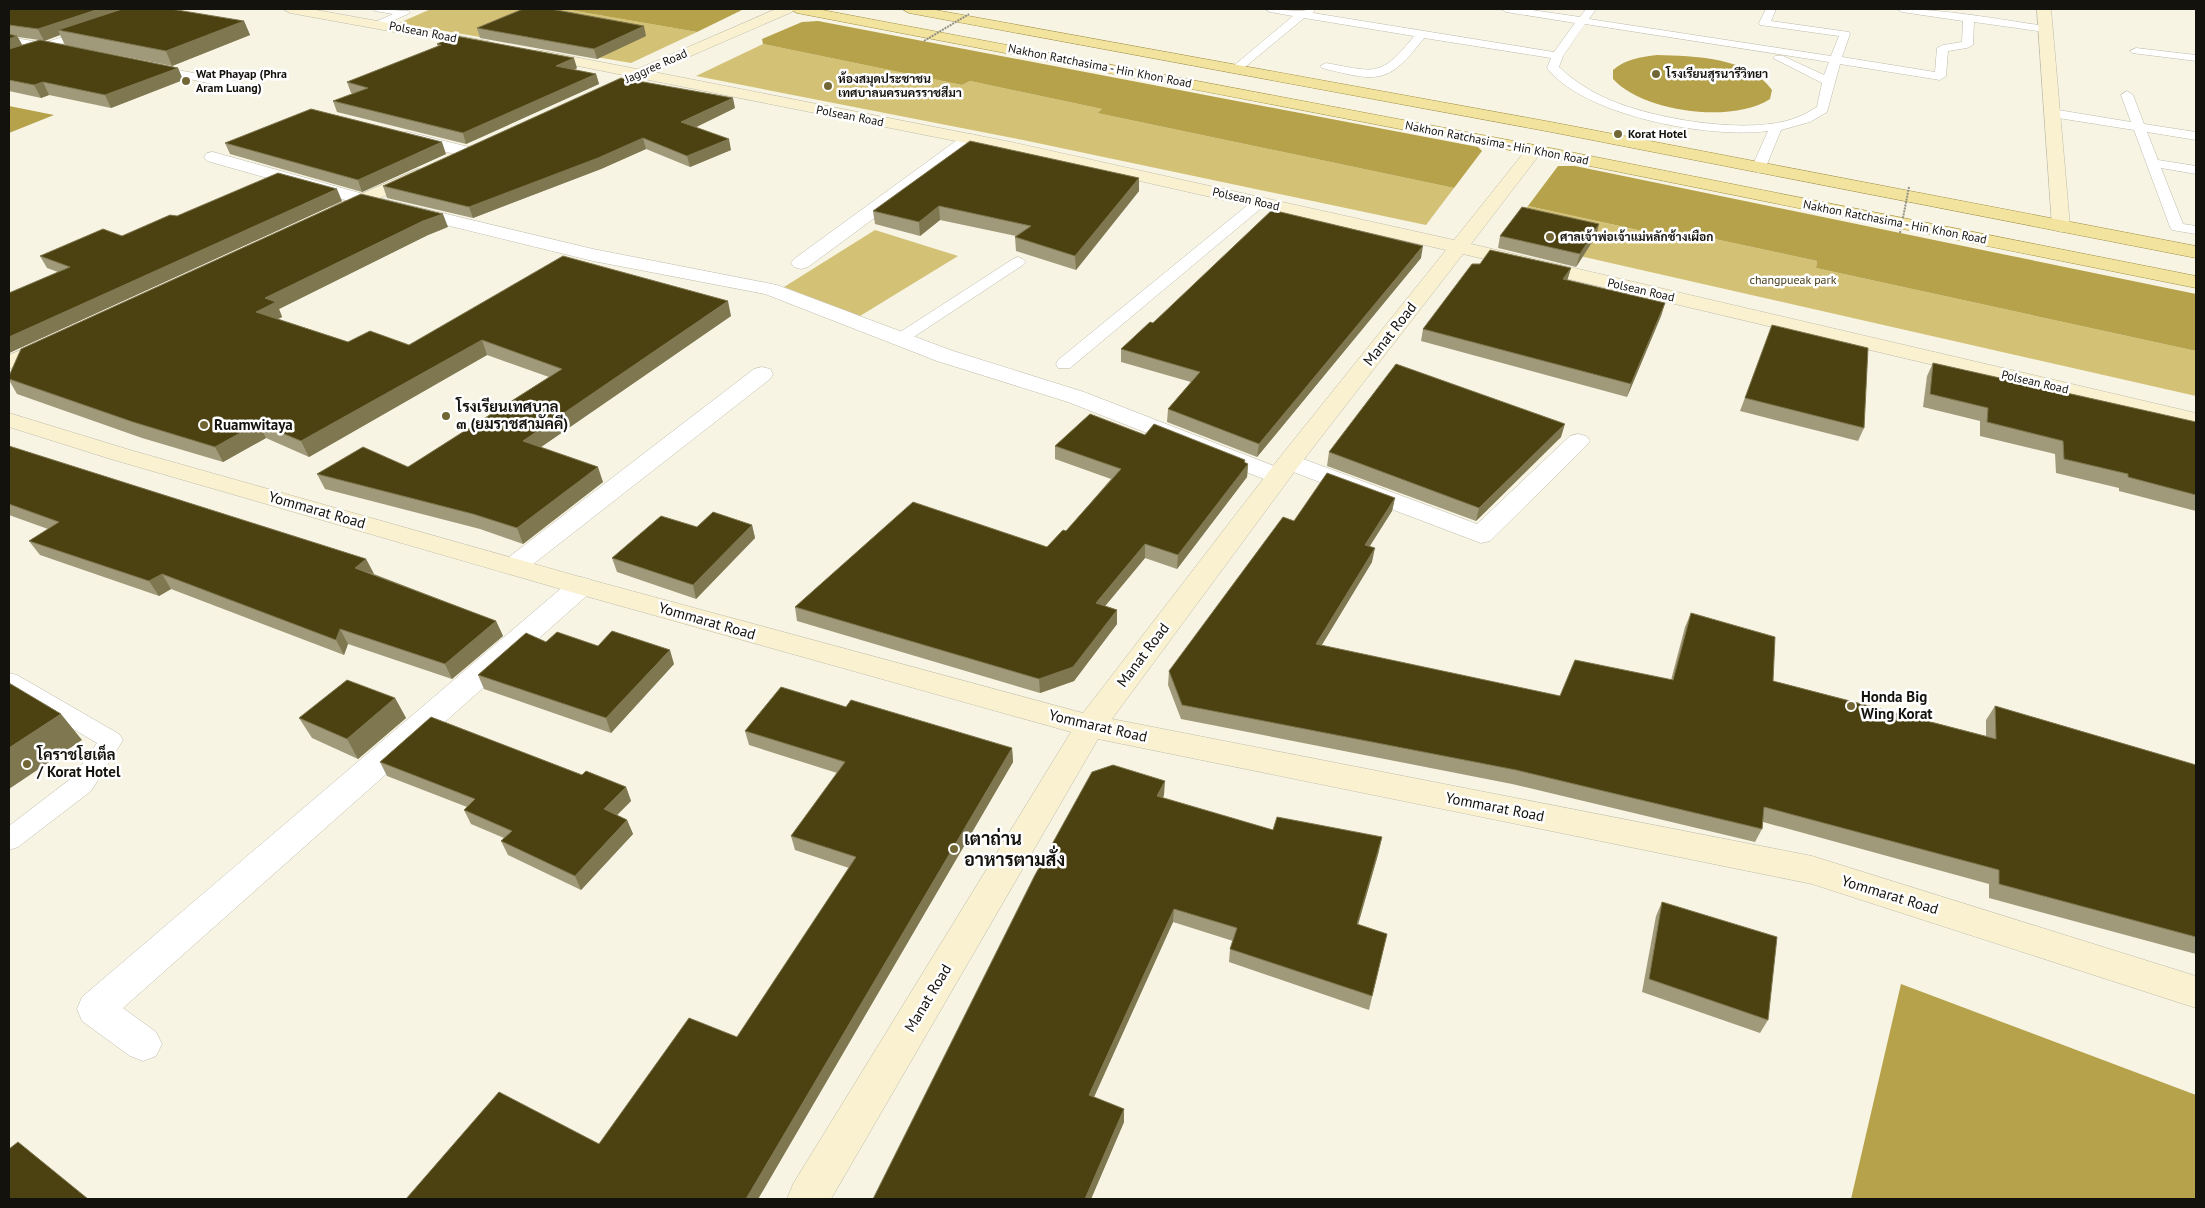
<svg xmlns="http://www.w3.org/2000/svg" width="2205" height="1208" font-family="'PT Sans',Sarabun,sans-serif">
<rect width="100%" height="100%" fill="#f7f4e4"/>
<!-- green -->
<g fill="#d3c176">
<path d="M431,9H564L697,32L631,63L399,23Z"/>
<path d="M763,44L962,85L970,81L1102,109L1097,113L1454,188L1426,225L1023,140L696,76Z"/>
<path d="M1528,206L1678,239L1682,232L1817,261L1816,268L2196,351V396L1505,239Z"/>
<path d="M875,230L958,256L860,316L784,287Z"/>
</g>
<!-- water -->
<g fill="#b6a24b">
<path d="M564,9H735L742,10L697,32Z"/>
<path d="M818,21L1478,147L1482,151L1454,188L1097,113L1102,109L970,81L962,85L763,44L762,39L802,22Z"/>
<path d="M1657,55C1694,56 1749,57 1772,90L1770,99C1732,124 1643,112 1613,79V70C1626,59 1640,57 1657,55Z"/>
<path d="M9,106L54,115L9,133Z"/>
<path d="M1558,166H1575L2196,294V351L1816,268L1817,261L1682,232L1679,239L1528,206Z"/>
<path d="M1901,984L2196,1095V1199H1851Z"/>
</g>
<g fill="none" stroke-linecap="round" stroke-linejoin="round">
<defs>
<g id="lane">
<path d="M374,9L409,11L410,13L379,27L374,24L375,22L393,14L375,11Z"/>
<path d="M1265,9L1300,11L1315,9L1313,13L1554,52L1575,23L1506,12L1501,9H1525L1580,17L1586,9H1596L1589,19L1831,56L1839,36L1760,25L1759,23L1766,9H1776L1771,21L1849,32L1850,34L1842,57L1935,72L1937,48L1943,45L1962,42L1963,21L1902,12L1897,9C1946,9 1996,19 2045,26L2050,29L2045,32L1974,22L1973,45L1967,48L1948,51L1946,76L1940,80L1840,64L1827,112L1810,122L1781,130L1765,169L1758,173L1751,169L1768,131C1710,139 1584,116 1547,68L1551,58L1424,38C1388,85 1378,82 1322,68L1320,66L1326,63C1375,72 1381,78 1414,36L1304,18L1239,72H1231L1229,70L1231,68L1293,16L1270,12ZM1585,24L1829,62L1824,75L1783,56H1775L1773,58L1822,83L1817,107C1807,113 1798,118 1786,121C1739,133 1655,119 1610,100C1591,92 1574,81 1559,67L1563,56Z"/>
<path d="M90,28L94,29L95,31L94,33L45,49L9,43V37L44,43Z"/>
<path d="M2136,48L2196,55V61L2132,53L2130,51Z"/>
<path d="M152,65L240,82L246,86L240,90L148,70L146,68Z"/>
<path d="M2127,91L2133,95L2144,124L2196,132V140L2147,132L2158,160L2196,166V174L2161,168L2183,224L2196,226V234L2172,230L2170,227L2134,130L2052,117L2046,113L2052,109L2131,122L2121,95Z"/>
<path d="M1260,198L1265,199L1267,202L1265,205L1070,368H1058L1056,364L1058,360L1255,199Z"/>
<path d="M1018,257L1023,259L1026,262L1023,265L906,342H894L892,339L894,336L1013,259Z"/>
<path d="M9,673L17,675L119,734L123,740L91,791L18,847L9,850V826L73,777L97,743L9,691Z"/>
</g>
<g id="street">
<path d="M408,132L473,148L475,152L473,156L467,157L402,141L400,137L402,133Z"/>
<path d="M970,134L976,135L978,139L976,143L808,267L801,269L794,267L791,263L794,259L964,135Z"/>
<path d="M213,152L367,195L593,249L777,285L953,351L1084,392L1287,471L1290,476L1287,481L1278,483L1269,481L1068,402L937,361L765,294L593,261L356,203L207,161L204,157L207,153Z"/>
<path d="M762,367L770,369L773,374L770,379L523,572L514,575L505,572L501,566L505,560L754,369Z"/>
<path d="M1578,434L1586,436L1590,441L1586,446L1490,541L1481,543L1280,467L1277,462L1280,457L1289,455L1298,457L1477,524L1570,436Z"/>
<path d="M581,577L591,580L595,586L591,592L123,1008L156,1032L162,1044L156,1056L143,1061L130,1056L82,1021L77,1009L82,997L571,580Z"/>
</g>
<g id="secondary">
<path d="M283,9H311L488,41L495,45L488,49L290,13Z"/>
<path d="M776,9H794L792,12L654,72L1011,142L1454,240L1529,146H1541L1543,150L1471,244L2196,413V427L1463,254L1298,467L1112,719L1812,856L2196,976V1008L1812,884L1098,739L831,1199H787L793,1184L1071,732L571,592L114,460L9,427V413L130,450L591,580L1083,713L1280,457L1446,250L1011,152L639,78L635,80L628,76L533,57L531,54L533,51L538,50L637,69Z"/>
<path d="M2037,9H2051L2070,226L2068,230L2061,232L2054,230L2052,226Z"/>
<path d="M418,169L424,170L427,174L424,178L343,215L337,216L331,215L328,211L331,207Z"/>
<path d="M50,338L58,339L61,344L58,349L9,369V355Z"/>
</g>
<g id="primary">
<path d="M790,9H817L1535,145L2196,276V288L1535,155L797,13Z"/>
<path d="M902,9H930L1551,122L2196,246V258L1551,132L909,13Z"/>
</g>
</defs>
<!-- lane casing -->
<use href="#lane" stroke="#bfbcac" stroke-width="1"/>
<!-- street casing -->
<use href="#street" stroke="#bfbcac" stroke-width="1"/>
<!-- secondary casing -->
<use href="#secondary" stroke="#bfbcac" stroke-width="1"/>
<!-- primary casing -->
<use href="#primary" stroke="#9f8e42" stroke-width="1"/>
<!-- lane -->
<use href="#lane" fill="#fff" fill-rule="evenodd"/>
<!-- street -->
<use href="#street" fill="#fff" fill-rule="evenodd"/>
<!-- secondary -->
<use href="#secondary" fill="#f9f1cf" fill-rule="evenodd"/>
<!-- primary -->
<use href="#primary" fill="#f2e39f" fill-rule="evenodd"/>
<!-- path-bridge -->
<g stroke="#928f84" stroke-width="2" stroke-dasharray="2 1" stroke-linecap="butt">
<path d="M924,41L969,14"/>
<path d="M1900,233L1909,187"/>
</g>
</g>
<!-- wall -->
<g fill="#a19a7a" fill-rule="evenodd">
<path d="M9,9L244,21L250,35L172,66L65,45L60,35L44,41L178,68L183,80L111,108L49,95L41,98L9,91ZM18,37L39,40L22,45Z"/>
<path d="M477,28L646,36L597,59L480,38Z"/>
<path d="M437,44L577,68L574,70L596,74L599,84L466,144L337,112L333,101L354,93H351L347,82L438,46Z"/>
<path d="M735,108L696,127L731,150L690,167L646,149L601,169L473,218L387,198L383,186Z"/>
<path d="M225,143L446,154L362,192L230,154Z"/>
<path d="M1139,191L1076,270L1016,251L1015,237L1016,236L940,220L920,236L875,224L873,211Z"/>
<path d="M342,201L9,353V293L58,272L47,268L40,256L122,236L177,216Z"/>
<path d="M1599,224L1596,236L1576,267L1498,248L1500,236Z"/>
<path d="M448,227L428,235L279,309L282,317L278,319L348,342L409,345L731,316L541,447L603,482L523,544L480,529L325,489L317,474L408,467L549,377L487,355L309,457L266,438L223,462L142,438L17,394L9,380V376Z"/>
<path d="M1421,258L1257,457L1167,422L1168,409L1191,382L1121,362V349L1153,323Z"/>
<path d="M1571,268L1567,280L1665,303L1661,316L1627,397L1421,341L1423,329Z"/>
<path d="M1772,325L1864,428L1858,441L1740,411Z"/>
<path d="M1933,363L2196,422V511L2119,491V488L2056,473L2055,454L1980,436V421L1923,407L1927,376Z"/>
<path d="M1145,435L1248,464L1247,477L1177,569L1145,558L1105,606L1117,610V624L1074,681L1040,693L797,621L795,607L1047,547L1066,531L1111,479L1055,459V446Z"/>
<path d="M1561,437L1476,521L1327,466L1329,452Z"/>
<path d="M9,446L366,559L374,574L496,621L503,636L452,679L348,644L344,655L171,589L159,596L40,555L29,541L48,529L9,515Z"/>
<path d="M1395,498L1392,511L1370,546L1372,562L1321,646L1560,696L1671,680L1685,627L1691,613L1773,681L1986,736V720L1995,706L2196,765V954L1989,898V884L1763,822L1762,829L1755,842L1512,784L1181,719L1168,685L1169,671Z"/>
<path d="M752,525L755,538L696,599L617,572L612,558L697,527Z"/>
<path d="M546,642L598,646L674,664L611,733L484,689L478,675Z"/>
<path d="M395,698L406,718L358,759L312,738L299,718Z"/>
<path d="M846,707L1012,748L1013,762L758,1199L599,1144L737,1037L849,868L795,850L791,836L837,773L749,745L745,731Z"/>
<path d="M380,762L582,775L626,787L631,801L617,815L627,820L633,834L581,890L508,855L501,841L504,838L471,824L464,810L467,807L387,776Z"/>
<path d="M1164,795L1163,798L1273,830L1379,851L1358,925L1387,934L1369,1010L1229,962L1230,949L1233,941L1173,922L1094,1097L1124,1109V1122L1091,1199H873Z"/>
<path d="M1662,902L1768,1020L1760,1033L1642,992L1656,916Z"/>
</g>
<!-- shaded-wall -->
<g fill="#7f7750">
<path d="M99,9H122L58,30L60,35L44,41L38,29Z"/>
<path d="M244,21L250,35L172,66L166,51Z"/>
<path d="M644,26L646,36L597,59L594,49Z"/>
<path d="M17,36L24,48L9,53V39Z"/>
<path d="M574,58L577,68L559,77L556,66Z"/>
<path d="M178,68L183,80L111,108L105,95Z"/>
<path d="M596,74L599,84L466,144L463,133Z"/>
<path d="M43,82L49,95L41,98L34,85Z"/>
<path d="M733,98L735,108L684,133L681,122Z"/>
<path d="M643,138L646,149L601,169L473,218L469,207Z"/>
<path d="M729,139L731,150L690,167L687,156Z"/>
<path d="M442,142L446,154L362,192L358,180Z"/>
<path d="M1139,178V191L1076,270L1075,256Z"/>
<path d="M337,189L342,201L9,353V337Z"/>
<path d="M939,206L940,220L920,236L919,222Z"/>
<path d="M443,214L448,227L428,235L279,309L282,317L263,326L256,312L265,298L423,221Z"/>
<path d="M1599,224L1596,236L1576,267L1580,254Z"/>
<path d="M1423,246L1421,258L1257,457L1259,444Z"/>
<path d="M1571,268L1567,281L1563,279Z"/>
<path d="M728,301L731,316L528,456L523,441Z"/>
<path d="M1665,303L1661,316L1627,397L1631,384Z"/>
<path d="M482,340L487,355L309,457L301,441Z"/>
<path d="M258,423L266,438L223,462L215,447Z"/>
<path d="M1565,424L1561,437L1476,521L1479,508Z"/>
<path d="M1245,460V468L1248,464L1247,477L1177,569L1178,555Z"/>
<path d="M598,467L603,482L523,544L517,528Z"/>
<path d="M1395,498L1392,511L1362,558L1365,545Z"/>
<path d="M752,525L755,538L696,599L693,585Z"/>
<path d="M1145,544V558L1096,617V603Z"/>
<path d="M1375,548L1372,562L1314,658L1316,644Z"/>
<path d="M366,559L374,574L355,568Z"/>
<path d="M162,574L171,589L159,596L149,581Z"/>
<path d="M1117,610V624L1074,681L1040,693L1039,679Z"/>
<path d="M496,621L503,636L452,679L445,664Z"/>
<path d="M340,629L348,644L344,655L336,640Z"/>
<path d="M670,650L674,664L611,733L606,718Z"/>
<path d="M395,698L406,718L358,759L347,739Z"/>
<path d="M61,714L82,740L9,789V748Z"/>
<path d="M1012,748L1013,762L758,1199H746Z"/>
<path d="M1165,781L1164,795L1156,811L1157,796Z"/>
<path d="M626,787L631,801L609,823L604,809Z"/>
<path d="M627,820L633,834L581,890L575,876Z"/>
<path d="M1382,837L1379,851L1354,938L1357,924Z"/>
<path d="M1174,909L1173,922L1089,1108V1095Z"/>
<path d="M1124,1109V1122L1091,1199H1085Z"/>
</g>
<!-- building -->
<g fill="#4b4111" stroke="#7f7750">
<path d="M9,9H99L38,29L9,25Z"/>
<path d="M122,9H171L244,21L166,51L58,30Z"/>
<path d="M523,9H551L644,26L594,49L477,28Z"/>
<path d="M9,34L17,36L9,39Z"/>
<path d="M456,36L574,58L556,66L596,74L463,133L333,101L368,88L347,82L441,45L437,44Z"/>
<path d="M40,40L178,68L105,95L43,82L34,85L9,80V49Z"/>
<path d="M621,78L733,98L681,122L729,139L687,156L643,138L598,158L469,207L383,186Z"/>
<path d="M311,109L442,142L358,180L225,143Z"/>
<path d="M970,141L1139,178L1075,256L1015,237L1031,226L939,206L919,222L873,211Z"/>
<path d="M278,173L337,189L9,337V293L70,267L40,256L103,229L122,236L170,215L177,216Z"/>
<path d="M361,194L443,214L423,221L265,298L276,302L256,312L348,342L370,331L409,345L563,256L728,301L523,441L598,467L517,528L473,514L317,474L363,447L408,467L562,369L482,340L301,441L258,423L215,447L133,422L9,379V376L21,349Z"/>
<path d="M1522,207L1599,224L1580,254L1500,236Z"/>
<path d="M1272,210L1423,246L1259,444L1168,409L1200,372L1121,349L1150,322L1153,323Z"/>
<path d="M1490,250L1571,268L1563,279L1665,303L1631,384L1423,329L1472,264H1480Z"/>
<path d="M1772,325L1868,348L1864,428L1745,398Z"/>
<path d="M1933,363L2196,422V495L2128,477V474L2064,459L2063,441L1987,422L1988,408L1930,394Z"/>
<path d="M1396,364L1565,424L1479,508L1329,452Z"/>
<path d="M1090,414L1145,435L1154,424L1245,460L1244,462L1248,464L1178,555L1145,544L1096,603L1117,610L1073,667L1039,679L795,607L913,502L1047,547L1063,530L1066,531L1121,469L1055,446Z"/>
<path d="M9,446L366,559L355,568L496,621L445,664L340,629L336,640L162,574L149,581L29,541L59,522L9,504Z"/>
<path d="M1327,473L1395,498L1365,545L1375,548L1316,644L1560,696L1575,660L1673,680L1691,613L1775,637L1773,681L1996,739L1995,706L2196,765V937L1999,884V870L1764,807L1762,829L1516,770L1182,705L1169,671L1283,517L1294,521Z"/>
<path d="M713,512L752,525L693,585L612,558L661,516L697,527Z"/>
<path d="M612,631L670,650L606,718L478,675L526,633L546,642L557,632L598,646Z"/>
<path d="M347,680L395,698L347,739L299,718Z"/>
<path d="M9,683L61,714L9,748Z"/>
<path d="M781,687L846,707L851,700L1012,748L746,1199H406L499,1092L599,1144L689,1018L737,1037L856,857L791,836L845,762L745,731Z"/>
<path d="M431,717L582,775L586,771L626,787L604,809L627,820L575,876L501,841L512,831L464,810L475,799L380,762Z"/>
<path d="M1113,765L1165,781L1157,796L1273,830L1277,817L1382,837L1357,924L1387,934L1372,996L1230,949L1237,928L1174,909L1089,1095L1124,1109L1085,1199H873L1035,875L1092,772Z"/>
<path d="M1662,902L1777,937L1768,1020L1649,979Z"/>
<path d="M18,1142L88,1199H9V1149Z"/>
</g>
<!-- markers -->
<g fill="#726734" stroke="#fff" stroke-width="2">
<circle cx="1656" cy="74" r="5"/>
<circle cx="186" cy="81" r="5"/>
<circle cx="828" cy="86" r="5"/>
<circle cx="1618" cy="134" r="5"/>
<circle cx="1550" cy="237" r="5"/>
<circle cx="446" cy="416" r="5"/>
<circle cx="204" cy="425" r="5"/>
<circle cx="1851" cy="706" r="5"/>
<circle cx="27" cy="764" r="5"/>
<circle cx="954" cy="849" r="5"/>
</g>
<g text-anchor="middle" stroke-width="5" stroke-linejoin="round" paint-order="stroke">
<!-- far-street labels -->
<g font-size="12" fill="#14120d" stroke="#fff">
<text transform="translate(423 32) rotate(11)" y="4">Polsean Road</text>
<text transform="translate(656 66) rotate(-24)" y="4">Jaggree Road</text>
<text transform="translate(1100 66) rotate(11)" y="4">Nakhon Ratchasima - Hin Khon Road</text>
<text transform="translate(850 116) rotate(11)" y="4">Polsean Road</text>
<text transform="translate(1497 143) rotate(11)" y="4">Nakhon Ratchasima - Hin Khon Road</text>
<text transform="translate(1246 199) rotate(13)" y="4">Polsean Road</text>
<text transform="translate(1895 222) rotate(11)" y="4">Nakhon Ratchasima - Hin Khon Road</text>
<text transform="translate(1641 290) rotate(13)" y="4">Polsean Road</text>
<text transform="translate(2035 382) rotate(13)" y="4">Polsean Road</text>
</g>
<!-- far-poi labels -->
<g font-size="12" font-weight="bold" fill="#14120d" stroke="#fff" text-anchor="start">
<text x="196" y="78">Wat Phayap (Phra<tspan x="196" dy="14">Aram Luang)</tspan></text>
<text x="1666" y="78">โรงเรียนสุรนารีวิทยา</text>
<text x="838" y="83">ห้องสมุดประชาชน<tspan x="838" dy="14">เทศบาลนครนครราชสีมา</tspan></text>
<text x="1628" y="138">Korat Hotel</text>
<text x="1560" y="241">ศาลเจ้าพ่อเจ้าแม่หลักช้างเผือก</text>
</g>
<!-- far-park labels -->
<g font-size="12" fill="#453c17" stroke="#fff">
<text x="1793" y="284">changpueak park</text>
</g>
<!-- street labels -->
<g font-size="15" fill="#14120d" stroke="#fff">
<text transform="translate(1390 334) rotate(-52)" y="5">Manat Road</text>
<text transform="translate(317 510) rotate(16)" y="5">Yommarat Road</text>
<text transform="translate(707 621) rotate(16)" y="5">Yommarat Road</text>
<text transform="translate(1143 655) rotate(-53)" y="5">Manat Road</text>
<text transform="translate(1098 726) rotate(13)" y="5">Yommarat Road</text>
<text transform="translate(1495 807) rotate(11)" y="5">Yommarat Road</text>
<text transform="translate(1890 895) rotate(17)" y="5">Yommarat Road</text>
<text transform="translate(928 998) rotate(-59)" y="5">Manat Road</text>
</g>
<!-- poi labels -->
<g font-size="15" font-weight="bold" fill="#14120d" stroke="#fff" text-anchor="start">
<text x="456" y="412">โรงเรียนเทศบาล<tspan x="456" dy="17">๓ (ยมราชสามัคคี)</tspan></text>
<text x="214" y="430">Ruamwitaya</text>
<text x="1861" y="702">Honda Big<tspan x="1861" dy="17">Wing Korat</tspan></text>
<text x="37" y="760">โคราชโฮเต็ล<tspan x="37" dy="17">/ Korat Hotel</tspan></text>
</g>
<!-- near-poi labels -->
<g font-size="18" font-weight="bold" fill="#14120d" stroke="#fff" text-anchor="start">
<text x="964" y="845">เตาถ่าน<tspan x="964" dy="21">อาหารตามสั่ง</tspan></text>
</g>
</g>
<!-- border -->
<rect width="2205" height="1208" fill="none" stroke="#14120d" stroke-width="20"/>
</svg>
